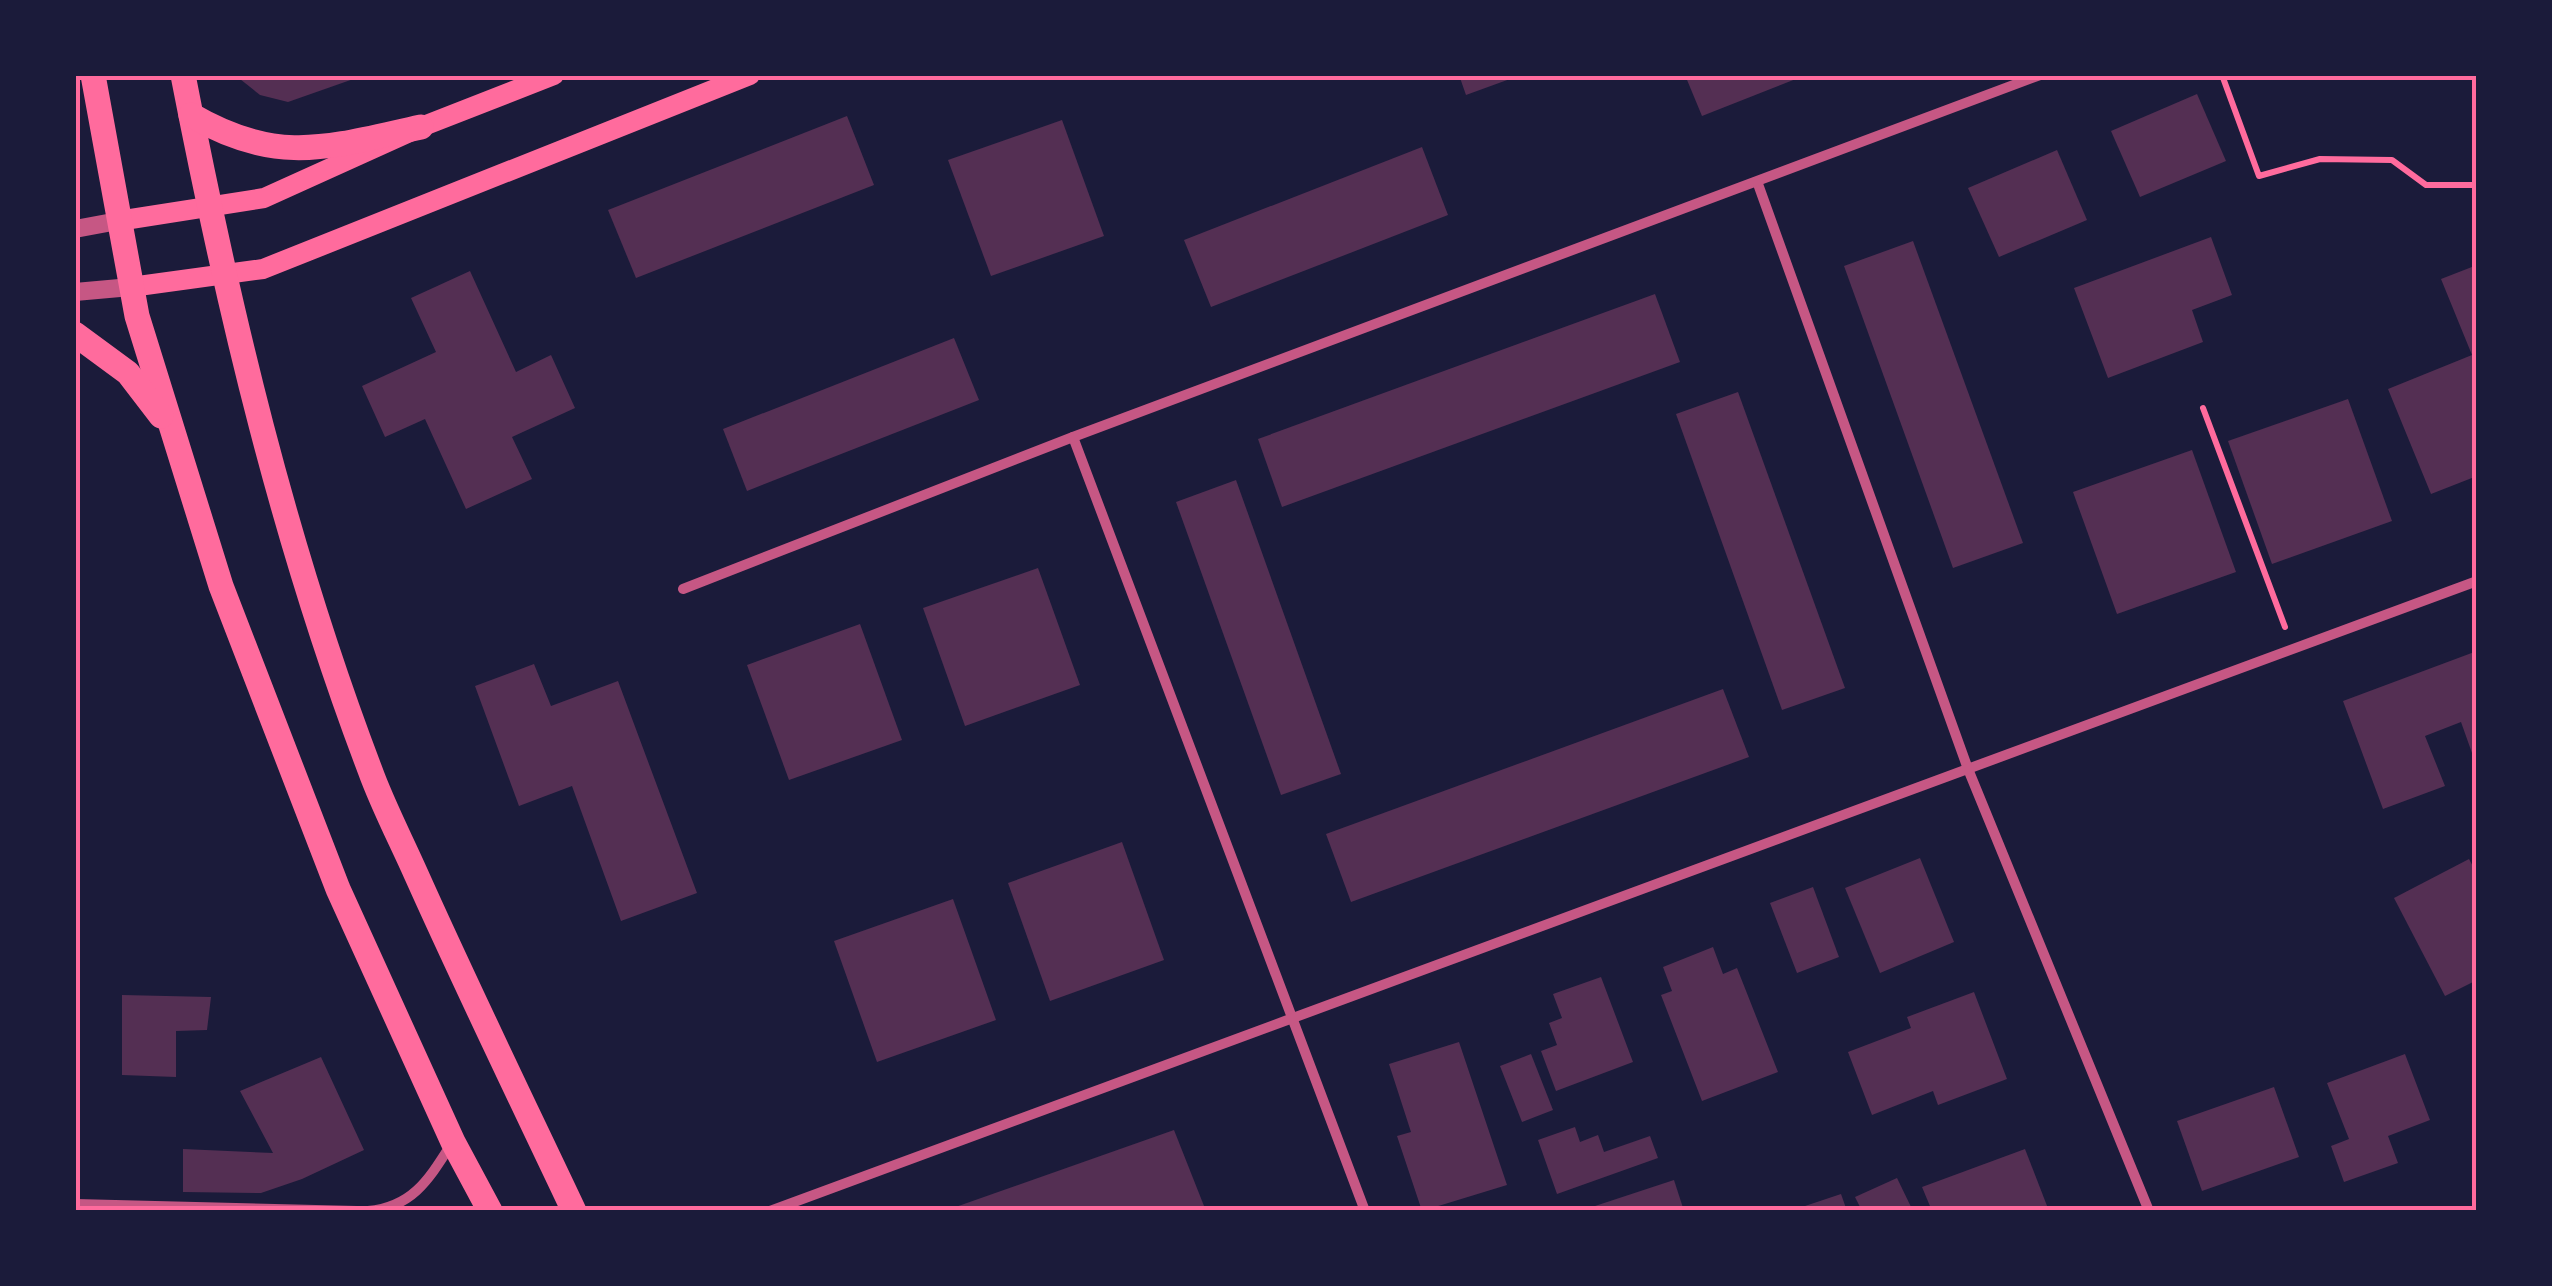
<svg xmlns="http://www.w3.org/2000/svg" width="2552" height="1286" font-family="'Roboto Serif',serif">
<rect width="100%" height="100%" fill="#1b1b3a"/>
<!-- building -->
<g fill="#542f53">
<path d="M235,75H362V76L288,102L260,95Z"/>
<path d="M1459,75H1521L1466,95Z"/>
<path d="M1685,75H1806L1702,116Z"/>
<path d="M2197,94L2226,161L2140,197L2111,131Z"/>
<path d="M847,116L874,185L636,278L608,210Z"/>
<path d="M1062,120L1104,236L991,276L948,160Z"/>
<path d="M1422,147L1448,215L1211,307L1184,240Z"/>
<path d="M2057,150L2087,220L1999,257L1968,188Z"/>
<path d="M2211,237L2232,295L2192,310L2203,342L2108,378L2074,288Z"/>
<path d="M1913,241L2023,543L1953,568L1844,266Z"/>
<path d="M2477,265V476L2431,494L2388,389L2472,355L2441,279Z"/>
<path d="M470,271L516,372L551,355L575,408L512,437L532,479L466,509L425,419L385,437L362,386L436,352L411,298Z"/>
<path d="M1655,294L1680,362L1282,507L1258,439Z"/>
<path d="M954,338L979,400L747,491L723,429Z"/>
<path d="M1738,392L1845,688L1782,710L1676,414Z"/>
<path d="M2348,399L2392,521L2272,564L2228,441Z"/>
<path d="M2192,450L2236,572L2117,614L2073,492Z"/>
<path d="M1236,480L1341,774L1281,795L1176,502Z"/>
<path d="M1038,568L1080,685L965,726L923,608Z"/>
<path d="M860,624L902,740L789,780L747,665Z"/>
<path d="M2477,651V751L2472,753L2461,722L2425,736L2445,786L2383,809L2343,701Z"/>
<path d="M534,664L551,706L618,681L697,893L621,921L572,786L519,806L475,686Z"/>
<path d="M1723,689L1749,757L1351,902L1326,834Z"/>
<path d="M1122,842L1164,960L1050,1001L1008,883Z"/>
<path d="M1920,858L1954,942L1880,973L1845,888Z"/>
<path d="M2469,859L2477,874V980L2445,996L2394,898Z"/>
<path d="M1813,887L1839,957L1797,973L1770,903Z"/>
<path d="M953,899L996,1020L877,1062L834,941Z"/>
<path d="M1713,947L1723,974L1737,968L1778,1072L1702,1101L1661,995L1672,991L1663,967Z"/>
<path d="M1601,977L1633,1062L1556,1091L1541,1051L1557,1045L1549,1023L1562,1018L1553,994Z"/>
<path d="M1974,992L2007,1079L1938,1105L1933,1091L1872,1115L1848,1052L1911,1028L1907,1017Z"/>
<path d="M122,995L211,997L207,1030L176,1031V1077L122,1075Z"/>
<path d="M1459,1042L1507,1185L1422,1211L1397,1136L1411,1132L1389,1064Z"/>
<path d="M1531,1054L1553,1110L1522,1122L1500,1066Z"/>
<path d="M2405,1054L2430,1120L2388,1136L2398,1163L2344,1182L2331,1146L2349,1139L2327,1083Z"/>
<path d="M321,1057L364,1150L302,1179L261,1193L183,1192V1149L273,1153L240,1091Z"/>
<path d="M2274,1087L2299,1157L2202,1191L2177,1121Z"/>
<path d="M1575,1127L1580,1142L1598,1135L1604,1152L1650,1136L1658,1158L1557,1194L1538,1140Z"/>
<path d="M1174,1130L1206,1211H947V1210Z"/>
<path d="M2025,1149L2049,1211H1932L1922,1187Z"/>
<path d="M1897,1178L1913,1211H1862L1855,1197Z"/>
<path d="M1674,1180L1684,1211H1594L1592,1207Z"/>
<path d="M1841,1194L1847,1211H1793V1210Z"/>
</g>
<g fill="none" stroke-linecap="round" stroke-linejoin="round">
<!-- path -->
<g stroke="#ff6b9d" stroke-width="6">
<path d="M2222,75L2259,176L2320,159L2392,160L2426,185H2477"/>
<path d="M2203,408L2285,627"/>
</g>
<!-- minor -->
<g stroke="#c65784" stroke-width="10">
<path d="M1758,184L1968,769L2149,1211"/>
<path d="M1073,437L1365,1211"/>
<path d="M683,589L1073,437L2040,75"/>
<path d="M75,1204L357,1211"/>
<path d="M368,1211C413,1207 429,1179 452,1143"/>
<path d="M770,1211L2477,581"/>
</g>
<!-- tertiary -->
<g stroke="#c65784" stroke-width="18">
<path d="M75,229L118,221"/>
<path d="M75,292L131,287"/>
</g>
<!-- secondary -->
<g stroke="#ff6b9d" stroke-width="20">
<path d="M118,221L264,198L421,127L554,75"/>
<path d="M131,287L263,269L750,75"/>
</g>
<!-- primary -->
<g stroke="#ff6b9d" stroke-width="25">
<path d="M93,75L137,316L221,586L338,889L453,1142L490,1211"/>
<path d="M183,75C229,312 284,544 370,770C383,806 401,840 416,874C467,988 521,1099 574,1211"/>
<path d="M191,115C278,166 329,147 421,127"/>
<path d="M75,334L128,373L161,416"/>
</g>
</g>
<!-- border -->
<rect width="2552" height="1286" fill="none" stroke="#1b1b3a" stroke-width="155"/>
<rect x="78" y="78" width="2396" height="1130" fill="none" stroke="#ff6b9d" stroke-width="4"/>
</svg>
